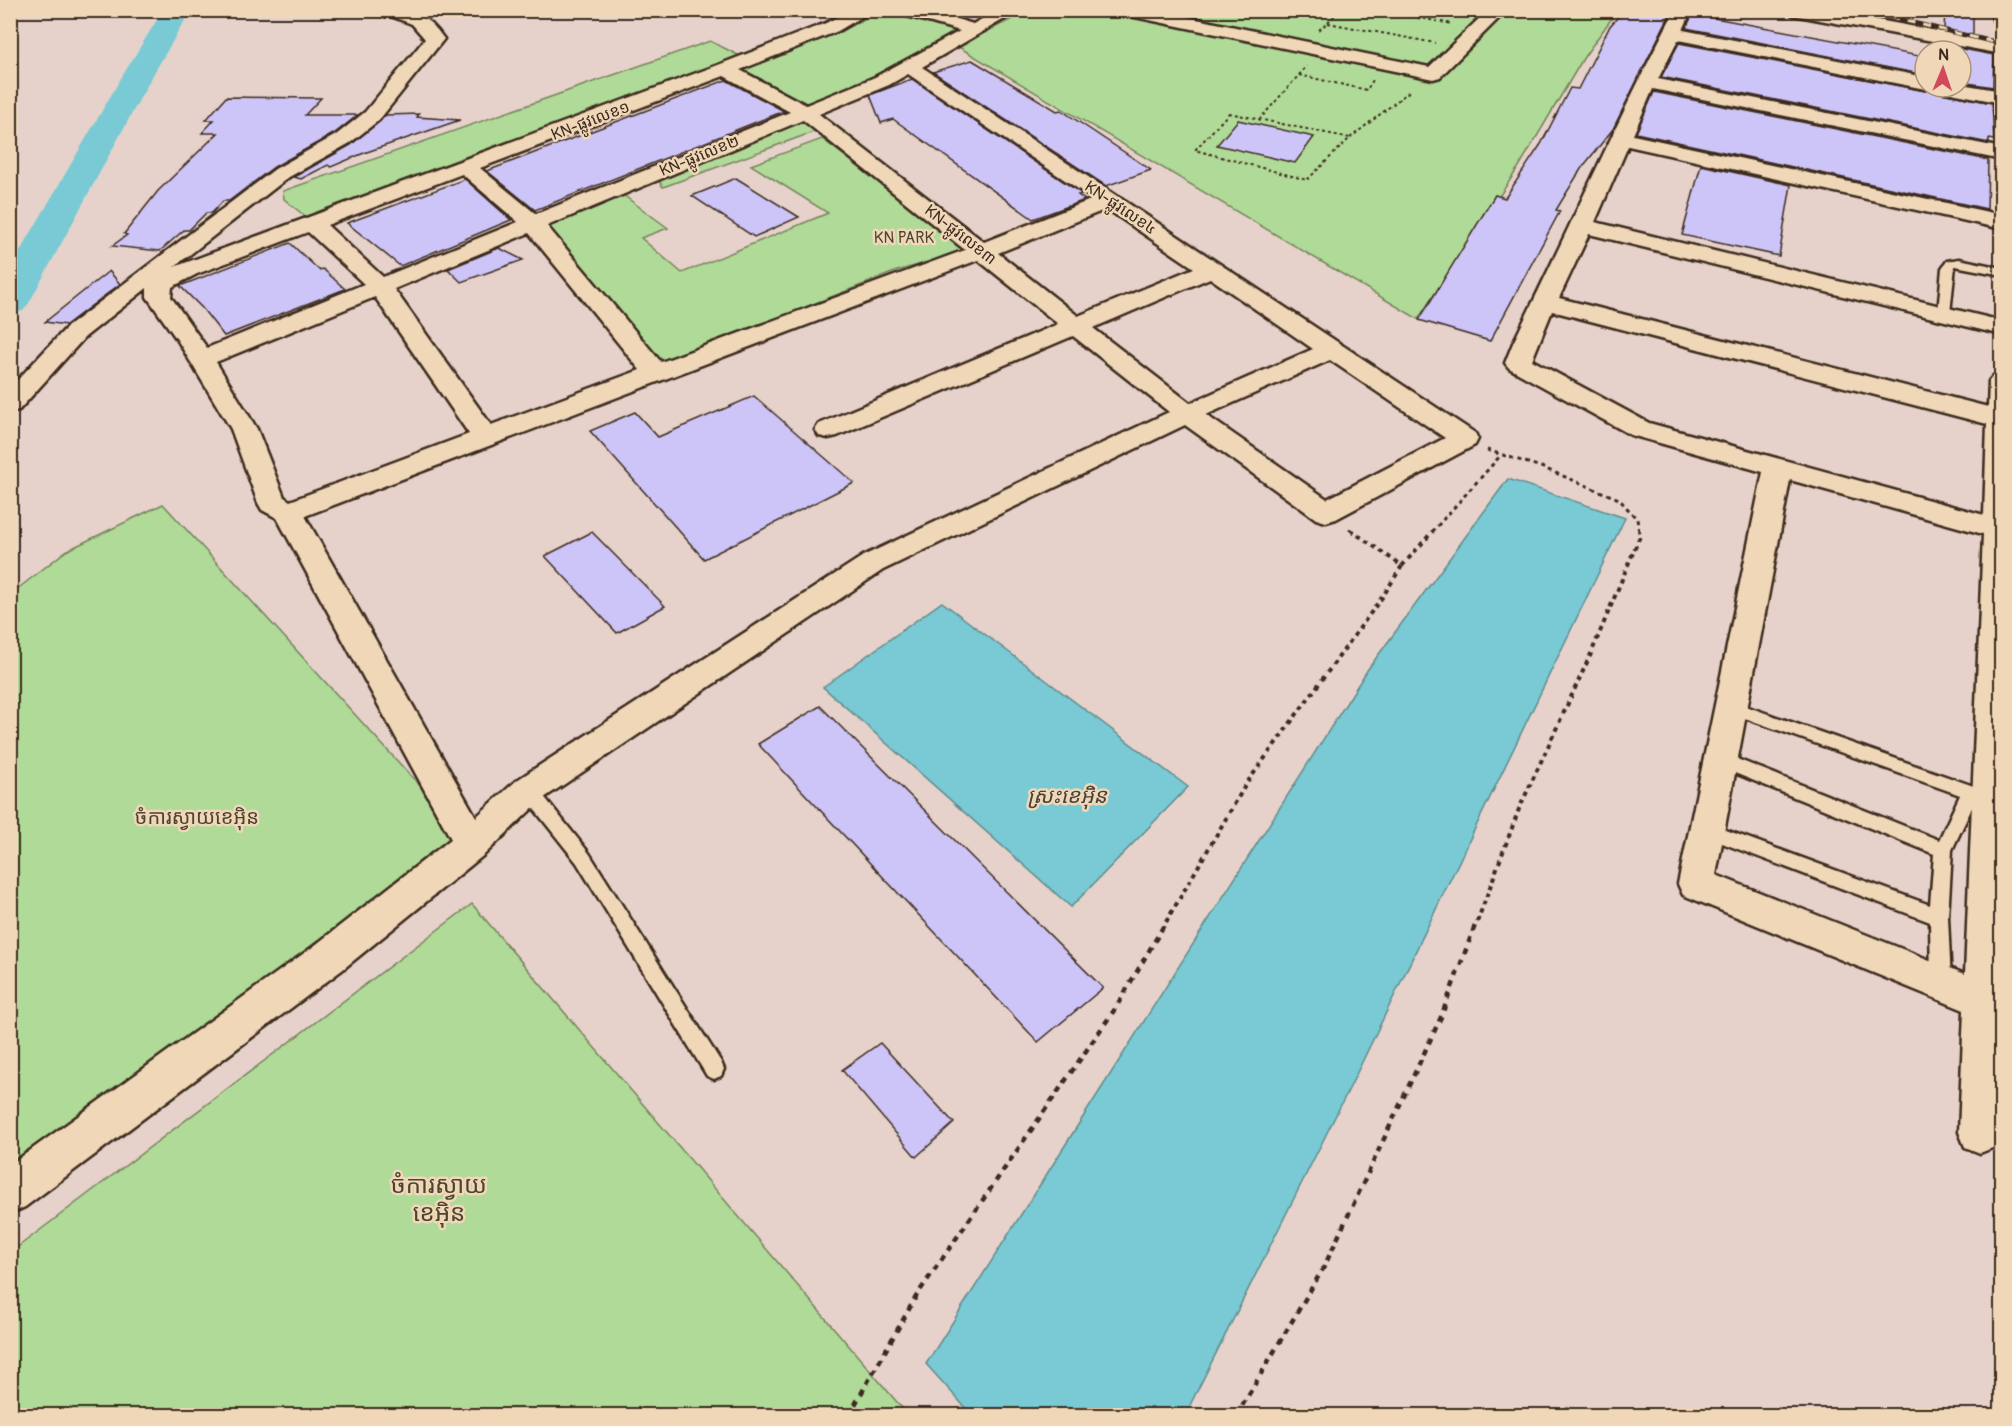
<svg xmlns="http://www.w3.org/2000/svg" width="2012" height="1426" font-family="Pangolin,'Noto Sans Khmer',sans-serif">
<rect width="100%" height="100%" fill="#e6d2cb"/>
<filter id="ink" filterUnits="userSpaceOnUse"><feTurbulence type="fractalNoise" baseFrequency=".0167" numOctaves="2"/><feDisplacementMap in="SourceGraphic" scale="12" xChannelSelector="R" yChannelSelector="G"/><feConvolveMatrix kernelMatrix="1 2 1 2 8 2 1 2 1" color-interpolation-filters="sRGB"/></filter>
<g filter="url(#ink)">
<!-- green -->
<g fill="#b0da98" stroke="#76825b" stroke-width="1.5">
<path d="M1458,10L1617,11L1584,57L1520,165L1418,319L957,46L1029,11Z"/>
<path d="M880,11H889L955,31L901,64L807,105L737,69L837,33Z"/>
<path d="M710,41L742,57L306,217L284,199L283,191Z"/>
<path d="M802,116L819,130L663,187L655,175Z"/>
<path d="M822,139L970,250L897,271L663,363L538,222L615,189L668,228L641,238L682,273L828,213L751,165Z"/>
<path d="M163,504L472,843L11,1192V594L66,551Z"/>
<path d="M472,904L908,1415H11V1252Z"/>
</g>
<!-- water -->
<g fill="#79cad4" stroke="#608a8b" stroke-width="1.5">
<path d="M1508,479L1625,518L1352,1083L1185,1415H972L926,1364L1368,669Z"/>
<path d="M942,602L1188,787L1071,907L823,687Z"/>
</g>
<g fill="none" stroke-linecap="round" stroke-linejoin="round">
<!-- river -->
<path fill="#79cad4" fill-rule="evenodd" d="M163,10H191L151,78L29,303L23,311L10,314V269L121,78Z"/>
</g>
<!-- building -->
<g fill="#cdc5f8" stroke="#3b2a1e" stroke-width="1.5">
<path d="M1624,10H1672L1613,129L1581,169L1556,210L1560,211L1490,341L1419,320L1495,195L1505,198L1541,144L1570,88L1578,89L1610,26Z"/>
<path d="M1945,10H1973V35L1944,30Z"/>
<path d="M1693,14L1925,57V75L1686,28Z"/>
<path d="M1679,43L1925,91L1936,87L1941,93L1992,103L1994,140L1989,139V143L1661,77Z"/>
<path d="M1942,45L1994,55L1993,87L1961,82V51H1942Z"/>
<path d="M972,60L1057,111L1061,110L1151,170L1106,186L933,72Z"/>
<path d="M912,79L1082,194L1078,195L1085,200L1033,219L893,119L881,123L870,95Z"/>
<path d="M726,80L784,111L535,210L487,171Z"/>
<path d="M1654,92L1988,160L1987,209L1636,133Z"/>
<path d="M226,97L321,98L305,115H358L335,133L274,167L229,201H223L212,213H206L189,230H184L160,251L112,246L127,235L124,234L158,191L218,133H202L214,120H206Z"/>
<path d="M419,114L417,117L460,120L364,153L331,167L328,165L301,179L294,177L351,145L386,115Z"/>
<path d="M1238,120L1314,137L1295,163L1217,145Z"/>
<path d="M1701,165L1791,185L1779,256L1682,235Z"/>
<path d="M736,178L799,217L754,237L692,196Z"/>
<path d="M465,179L511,220L400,266L347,223Z"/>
<path d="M290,243L319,270L323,269L345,289L224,336L202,308L180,286Z"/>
<path d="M499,248L523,260L461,282L448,269Z"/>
<path d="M109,271L120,284L66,325L45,322Z"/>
<path d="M754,396L854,483L704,559L590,431L635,412L658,437Z"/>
<path d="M592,532L665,606L617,633L545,556Z"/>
<path d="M820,706L1103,988L1038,1042L758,744Z"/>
<path d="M880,1043L954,1123L916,1157L842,1070Z"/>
</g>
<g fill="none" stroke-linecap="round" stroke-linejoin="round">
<defs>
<g id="service">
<path d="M1959,259L2002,268V275L1955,266L1950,313L1948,316H1940L1938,313L1942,268L1947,261Z"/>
<path d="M1731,701L1985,790L1988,795L1985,800L1975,801L1952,850L1948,917L1951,983L1948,989L1941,992L1934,989L1931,983L1930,922L1701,835L1698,830L1701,825L1707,823L1930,905L1934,854L1715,765L1712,760L1715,755L1721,753L1727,755L1939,840L1960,795L1725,711L1723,707L1725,703Z"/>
<path d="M529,783L535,785L589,853L721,1062L724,1069L721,1076L714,1079L707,1076L577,863L523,795L520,790L523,785Z"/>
</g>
<g id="minor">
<path d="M383,10C413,10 426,13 444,39L379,120L350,143L289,177L174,267L718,65L826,23L851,10H873L838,31L740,70L806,105L875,77L960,31L900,14L898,10H927L973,24L998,10H1020L922,67L1475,433L1478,439L1475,445L1336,519L1326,522L1316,519L1185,425L883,570L541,800L485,854L342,970L25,1207L10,1214V1165L314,946L451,839L277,518L262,510L258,503L231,429L178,341L147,297V288L85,337L19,410L10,412V388L67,327L275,169L336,135L365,112L425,39L412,24L385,14ZM908,74L1093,199L984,242L819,114L889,85ZM724,76L790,112L536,214L480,168ZM803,120L965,250L661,362L547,226ZM462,174L518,222L383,277L327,225ZM1107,209L1194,268L1078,316L998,253ZM308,232L364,284L207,348L171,297L172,287L197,274ZM529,233L640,370L491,425L394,289ZM978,260L1058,324L819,424L815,430L819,436L828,438L837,436L1073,336L1169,412L863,556L517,780L476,817L305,516ZM1210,278L1313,349L1190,403L1093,328ZM375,297L469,434L290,501L284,497L257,429L216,362ZM1330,360L1445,438L1327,499L1206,415Z"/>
<path d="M1117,10H1153L1429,67L1488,10H1507L1440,77L1433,79L1125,15Z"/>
<path d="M1675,10H1692L1683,30L1925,77V87H1932L1925,89L1678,40L1658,79L2002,148V160L1653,89L1633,135L2002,215V229L1628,146L1595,222L2002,321V335L1589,234L1559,298L1988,407L1989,381L1993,376L2002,373L2001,1132L1995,1147L1980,1153L1965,1147L1959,1132L1964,1010L1683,895L1678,884L1763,472L1631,435L1509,368L1505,363L1513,343C1567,234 1618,118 1675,10ZM1552,311L1987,424L1984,515L1649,423L1532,360ZM1790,480L1983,534L1965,974L1716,875Z"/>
<path d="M1785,10H1824L2002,43V54L1793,15Z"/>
<path d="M1990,10H2002V29L1996,28Z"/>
<path d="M1961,84L2002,91V103L1941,91L1938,87H1961Z"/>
</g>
</defs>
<!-- service casing -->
<use href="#service" stroke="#3b2a1e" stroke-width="5"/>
<!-- minor casing -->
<use href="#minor" stroke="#3b2a1e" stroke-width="5"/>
<!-- path-far3 -->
<g stroke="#3b2a1e" stroke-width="2" stroke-dasharray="3 3" stroke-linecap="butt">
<path d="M1376,10L1452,24"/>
<path d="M1328,23L1435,43"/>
<path d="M1319,30L1341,10"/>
<path d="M1299,75L1367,90L1373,80"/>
<path d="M1229,113L1350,138L1307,180L1195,150Z"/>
<path d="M1259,120L1307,66"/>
<path d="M1350,138L1411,90"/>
</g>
<!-- path-far2 -->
<g stroke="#3b2a1e" stroke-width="3" stroke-dasharray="4 4" stroke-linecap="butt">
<path d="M1487,450L1541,467L1619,499L1637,519L1639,532"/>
<path d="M1349,529L1354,532"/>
<path d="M1432,532L1501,455"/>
</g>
<!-- path-far1 -->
<g stroke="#3b2a1e" stroke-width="4" stroke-dasharray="4.5 4.5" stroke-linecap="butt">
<path d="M1402,566L1433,531"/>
<path d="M1166,922L1246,784L1383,596L1402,566L1352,531"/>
<path d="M1477,922L1519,809L1590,656L1640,536L1639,531"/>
</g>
<!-- path -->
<g stroke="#3b2a1e" stroke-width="4.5" stroke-dasharray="6 6" stroke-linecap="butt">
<path d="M854,1416L853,1408L917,1295L1115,1009L1167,920"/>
<path d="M1236,1416L1324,1267L1441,1017L1477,920"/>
</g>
<!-- service -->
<use href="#service" fill="#f0d7b8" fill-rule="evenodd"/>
<!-- minor -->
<use href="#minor" fill="#f0d7b8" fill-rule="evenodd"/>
<defs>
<path id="rail" d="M1860,10L2002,44"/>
</defs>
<!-- rail casing -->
<use href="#rail" stroke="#3b2a1e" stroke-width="4.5"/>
<!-- rail -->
<use href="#rail" stroke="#f0d7b8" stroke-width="3" stroke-dasharray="8" stroke-linecap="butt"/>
</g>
</g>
<g text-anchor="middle" stroke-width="5" stroke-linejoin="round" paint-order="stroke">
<!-- far-street labels -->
<g font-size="16" fill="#3b2a1e" stroke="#f0d7b8">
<text transform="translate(590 120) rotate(-21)" y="6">KN-ផ្លូវលេខ១</text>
<text transform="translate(699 155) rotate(-22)" y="6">KN-ផ្លូវលេខ២</text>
<text transform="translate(1121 207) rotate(34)" y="6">KN-ផ្លូវលេខ៤</text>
<text transform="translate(961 234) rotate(38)" y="6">KN-ផ្លូវលេខ៣</text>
</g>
<!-- far-park labels -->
<g font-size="16" fill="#4d4430" stroke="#f0d7b8">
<text x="904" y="243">KN PARK</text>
</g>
<!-- park labels -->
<g font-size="20" fill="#4d4430" stroke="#f0d7b8">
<text x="197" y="824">ចំការស្វាយខេអ៊ិន</text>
</g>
<!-- water labels -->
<g font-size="21" font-style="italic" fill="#444239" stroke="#f0d7b8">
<text x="1067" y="803">ស្រះខេអ៊ិន</text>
</g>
<!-- near-park labels -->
<g font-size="24" fill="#4d4430" stroke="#f0d7b8">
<text x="439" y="1193">ចំការស្វាយ<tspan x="439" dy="28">ខេអ៊ិន</tspan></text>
</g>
</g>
<!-- margin -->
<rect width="2012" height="1426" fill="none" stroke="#f0d7b8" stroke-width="36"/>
<rect x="18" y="18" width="1976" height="1390" fill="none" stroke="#3b2a1e" stroke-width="2" filter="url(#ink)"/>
<!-- north arrow -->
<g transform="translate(1943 69) rotate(2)"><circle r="28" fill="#f0d7b8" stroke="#a8927a" stroke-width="1.5"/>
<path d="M0-4.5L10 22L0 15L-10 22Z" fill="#d1495b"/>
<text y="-9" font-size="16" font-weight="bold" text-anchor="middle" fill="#3b2a1e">N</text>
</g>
</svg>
